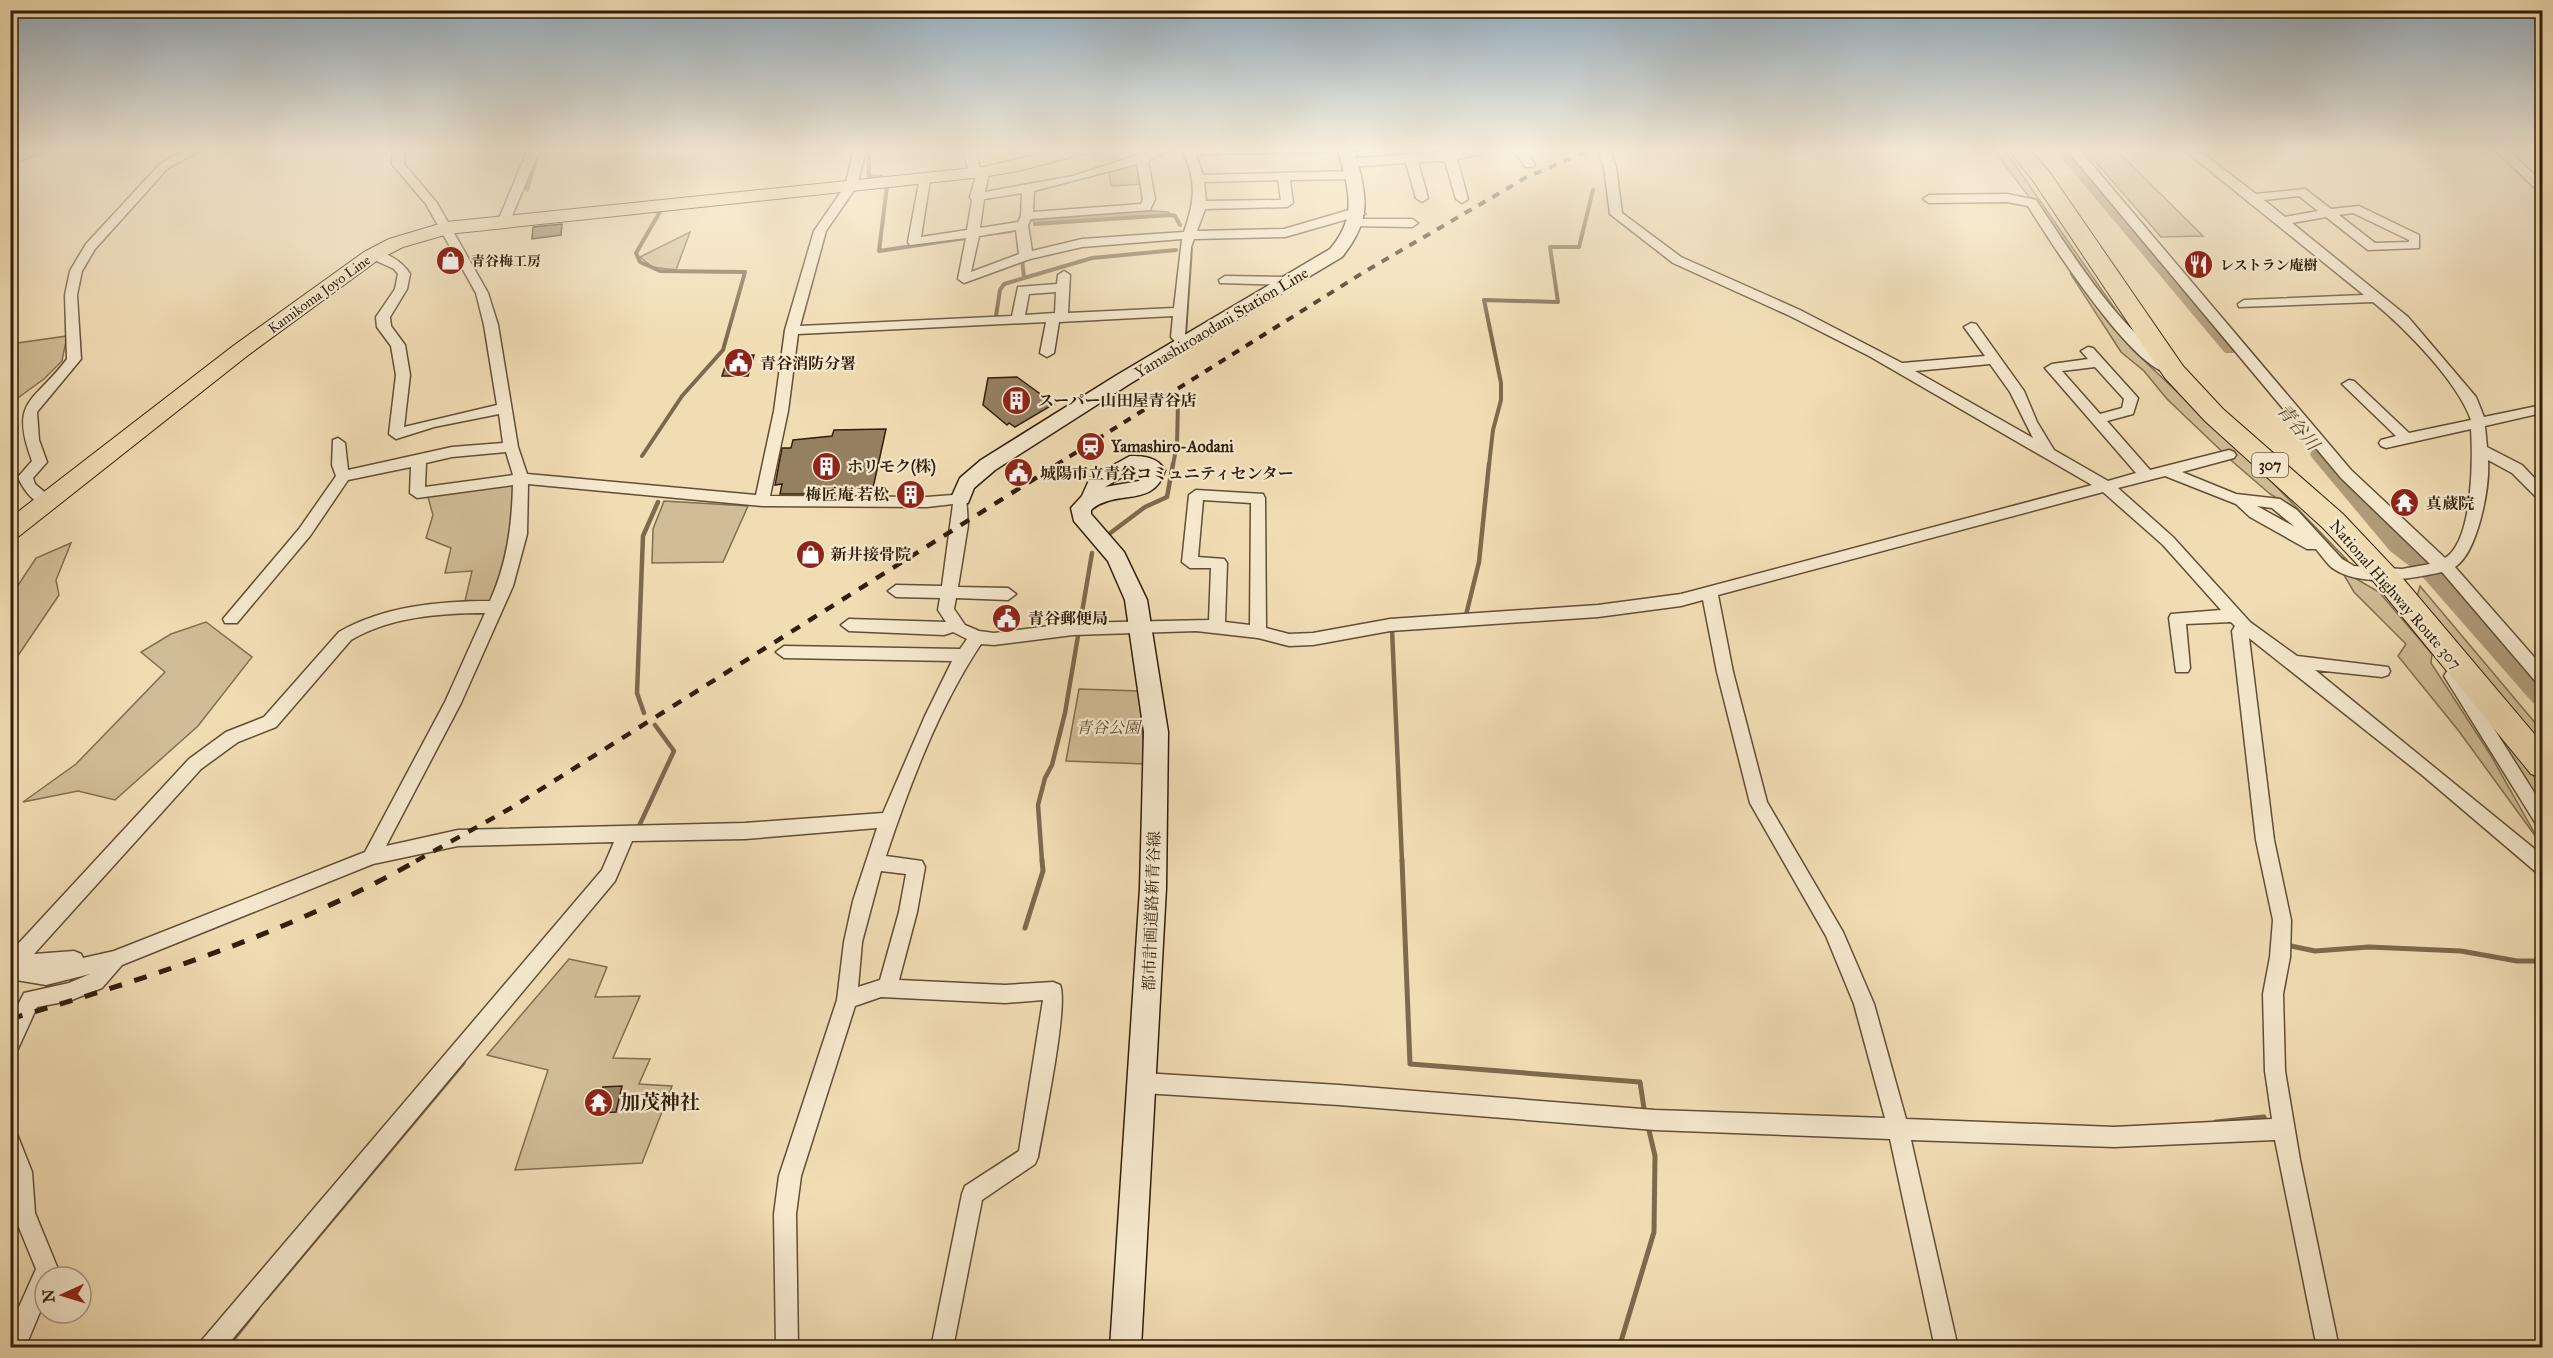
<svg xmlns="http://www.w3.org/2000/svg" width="2553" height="1358" font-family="'IM FELL Great Primer','Noto Serif JP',serif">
<rect width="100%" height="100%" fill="#f1ddb4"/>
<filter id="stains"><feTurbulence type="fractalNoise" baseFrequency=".00333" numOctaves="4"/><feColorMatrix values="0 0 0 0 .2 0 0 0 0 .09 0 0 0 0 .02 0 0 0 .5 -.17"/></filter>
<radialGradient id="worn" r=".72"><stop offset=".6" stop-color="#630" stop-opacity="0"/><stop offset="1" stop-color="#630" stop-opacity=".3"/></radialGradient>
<!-- green -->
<g fill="#d0bd97" stroke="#806e50" stroke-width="1.5">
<path d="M1993,149H2004L2140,345L2075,260L2035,199L2029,197Z"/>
<path d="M2093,150H2116L2203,236L2161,237L2087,152Z"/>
<path d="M1140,163L1143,184L1111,186L1109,172Z"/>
<path d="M690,232L676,270L652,267L640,257Z"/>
<path d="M2070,273L2132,349L2272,482L2348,561L2338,555L2290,506L2270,494L2233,462L2167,399L2144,371L2121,352Z"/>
<path d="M67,336L62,361L44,379L15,400L18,429L11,431V344Z"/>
<path d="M513,483L512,543L491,602L465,601L472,571L445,573L451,548L426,538L433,515L427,494Z"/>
<path d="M664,501L748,506L723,562L652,563L653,529Z"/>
<path d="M71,543L56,580L59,595L11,666V596L36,558Z"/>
<path d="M2341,570L2379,592L2432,654L2431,663L2490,754L2539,841L2458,730L2398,656L2406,644L2354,592Z"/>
<path d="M2420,586L2542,731V756L2417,596Z"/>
<path d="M206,622L252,657L198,726L115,800L78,791L23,802L76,764L165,672L141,652L171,634Z"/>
<path d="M1079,689L1139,691L1145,764L1066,761Z"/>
<path d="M2472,694L2542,787V807Z"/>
<path d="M569,959L607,967L595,997L640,996L613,1058L650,1059L639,1084L672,1086L642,1163L515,1170L548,1070L487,1055Z"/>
</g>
<!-- water -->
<path fill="#b09c7a" stroke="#7d6a4d" stroke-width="1.5" d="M1129,209L1168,212L1171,215L1035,224L1032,219Z"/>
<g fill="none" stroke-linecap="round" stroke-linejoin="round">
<!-- stream-far2 -->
<g stroke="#7d6a4d" stroke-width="4">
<path d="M869,154V176L881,177"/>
<path d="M887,186L879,251L966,238"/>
<path d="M527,190L539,149"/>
<path d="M1035,224L1171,215L1175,216L1180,225"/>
<path d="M988,234L1011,231"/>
<path d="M1022,260L1024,277"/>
<path d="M996,316L1000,290L1004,284L1092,258L1176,250"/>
<path d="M1185,334L1191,249"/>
<path d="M642,456L682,396L723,350L745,272L660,271L640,262L636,253L661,210L656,211"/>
<path d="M1173,465L1177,444L1178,402"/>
<path d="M1489,465L1493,430L1501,400V383L1484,300L1558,302L1550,247H1579L1593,190"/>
</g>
<!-- stream-far1 -->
<g stroke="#7d6a4d" stroke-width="4.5">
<path d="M1109,534L1145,507L1167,497L1173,464"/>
<path d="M1466,615L1479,562L1489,464"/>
<path d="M1392,629L1402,861"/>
<path d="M644,713L637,693L643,536L658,502"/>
<path d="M640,824L674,751L655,725"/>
<path d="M1042,861L1038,805L1045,778L1052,765L1065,713L1092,553"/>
</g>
<!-- stream -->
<g stroke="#7d6a4d" stroke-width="5">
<path d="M1402,860L1410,1064L1640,1082L1645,1115"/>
<path d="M1025,928L1043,871L1042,860"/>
<path d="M2286,945L2315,951L2369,947L2461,951L2517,961H2542"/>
<path d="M2216,1122L2264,1117"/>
<path d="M266,1298L463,1063"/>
<path d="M226,1348L257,1309"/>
<path d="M1619,1348L1654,1232L1655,1156L1648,1126"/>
</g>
<!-- river -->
<g fill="#b09c7a" fill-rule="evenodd">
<path d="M2054,149H2073L2239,343L2242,348L2239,353H2225Z"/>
<path d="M2321,446L2329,449L2406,539L2436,562L2542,679V706L2533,703L2420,574L2390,551L2313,459L2310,454L2313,449Z"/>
</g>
</g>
<!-- building -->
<g fill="#958162" stroke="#311e09" stroke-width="1.5">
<path d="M562,224L561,235L532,239L533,227Z"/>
<path d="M729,355H754L748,376H722Z"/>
<path d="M1017,377L1054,404L1015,427L1009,423L1007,425L983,405L988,378Z"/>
<path d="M886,429L873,488L819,489L818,494H780L782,484L775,485L782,448H791L793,440L832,436L834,430Z"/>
<path d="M622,1086L616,1112L598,1113L603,1087Z"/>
</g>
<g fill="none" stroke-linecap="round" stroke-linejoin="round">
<defs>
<g id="street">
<path d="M31,149H48L10,165V158Z"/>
<path d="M187,149H203L168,168L95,249L82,271L77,295L81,359L37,412L39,440L47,462L33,478L35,484L56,502L54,506C38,510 23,490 18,477L32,461C9,399 34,403 67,359L65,295L70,271L86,244L160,164Z"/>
<path d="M392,149H404V164L437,203L488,293L498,325L518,447L527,474L756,495L774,411L785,330L814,231L845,186L854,149H866L857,186L826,231L800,326L1012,316L1018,287L1057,284L1058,275L1064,271L1070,275L1068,313L1174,308L1182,239L1082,247L1030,259L964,283L958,279L966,238L910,245L908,242L920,177L930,180L921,237L967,230L972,200L970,197L976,176L969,173L963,149H975L980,169L989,172L985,192L1073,176L1156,149H1173L1148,161L1155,199L1150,210L1031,219L1028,225L1032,251L1082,239L1184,232C1195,201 1197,180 1182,149H1340L1334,152L1196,154L1203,175L1353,171L1359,175L1353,179L1290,180L1293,203L1287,207L1205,209L1197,231L1284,229L1349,210H1359L1365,214L1285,237L1194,239L1191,247L1185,336L1192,344L1190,347H1180L1171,337L1173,316L1059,322L1054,353L1047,357L1040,353L1046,322L798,334L788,411L770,496L927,497L966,494L968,525L958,587L1008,588L1016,594L1008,600L956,598L954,609L965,625L979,631L994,633L1073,623L1209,620L1211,568H1190L1182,562L1189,495L1196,490L1263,494L1265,498L1266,628L1289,634L1313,633L1390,619L1598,605L1681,594L2092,485L1869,356L1790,316L1673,263L1610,214L1604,167L1597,149H1609L1616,167L1622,213L1681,257L1800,310L1902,363L1985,356L1964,327L1971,323L1976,324L2024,391L2037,422L2054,450L2108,481L2136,473L2045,368L2052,364L2088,359L2081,351L2088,347L2093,348L2138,398L2133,414L2107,421L2150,470L2229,450L2234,452L2236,455L2234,458L2182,472L2236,494L2280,499L2297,510L2342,559L2354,566L2402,569L2430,564L2341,478L2066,149H2079L2351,470L2445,558C2473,541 2473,460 2471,429L2386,448L2381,446L2379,443L2381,440L2396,436L2342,384L2349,380L2354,381L2409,433L2471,420C2458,382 2405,328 2373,302L2239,307L2238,304L2244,300L2364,295L2183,149H2197L2256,194L2305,189L2331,209L2359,206L2419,235V248L2368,250L2326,217L2292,223L2408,317L2476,397L2484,417L2542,405V413L2485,426L2487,447L2522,465L2542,486V499L2537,498L2512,473L2488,460C2490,487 2478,552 2455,567L2542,666V683L2536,682L2442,572C2411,579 2358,588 2331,567C2326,562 2321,555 2316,549H2307L2250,517L2236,504L2165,476L2118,488L2173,537L2250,622L2297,656L2388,667L2390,671L2388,675L2382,677L2315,670L2542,855V874L2536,872L2422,775L2249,638L2274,840L2291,920L2290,957L2283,994L2285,1071L2300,1160L2339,1348H2317L2275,1140L2114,1147L1911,1140L1958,1348H1935L1890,1139L1655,1130L1339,1105L1143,1093L1136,1090L1133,1083L1136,1076L1143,1073L1339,1085L1655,1110L1885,1118L1854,1004L1826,936L1750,803L1717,672L1703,600L1681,606L1598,617L1390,631L1313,645L1289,646L1258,638L1196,631L1073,635L994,645L981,644C939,707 910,784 886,856L922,861L925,867L917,912L899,980L1005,985L1053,982L1060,985C1069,1004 1043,1128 1038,1157L1035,1164L982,1200L953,1348H931L962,1194L965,1186L1019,1151L1043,1000L1005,1003L881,997L855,1006L801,1176L796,1214L798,1348H776L774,1214L779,1176L837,1000L844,942L853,901L877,828L745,839L632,841L615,881L225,1348H199L202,1340L602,870L614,842L458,846L373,864L122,965L102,988L69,1001L37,1007L17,1051L10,1053V1021L24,993L69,983L90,974L46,985L10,979V961L15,962L18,944L189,759L226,732L264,717L339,632C384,606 440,601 490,601C507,563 512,526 513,485L417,498L410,493L411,467L348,480L310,536L237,623H225L223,619L299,529L336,476L332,465L333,440L338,438L345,443L348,470L452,447L503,443L499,414L434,427L396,439L389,434L396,375L391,346L377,327L376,317L395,289L398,274L394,269L370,258V252C385,250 403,262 410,274L407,289L390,317L391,326L405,345L410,375L404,427L497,405L484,325L476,293L426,204L392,164ZM1137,164L1143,199L1141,204L1033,212L1034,191ZM1278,180L1281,200L1206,201L1204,182ZM1022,193L1021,216L1018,222L980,228L984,199ZM2299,196L2318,211L2285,217L2264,200ZM2353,213L2409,240V242L2375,243L2339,215ZM1016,230L1019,254L971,272L979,236ZM1056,292L1055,313L1025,315L1029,294ZM1990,364L2010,392L2033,438L1915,371ZM2095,367L2124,399L2122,408L2100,414L2062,371ZM506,452L513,475L425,487L426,463L452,457ZM528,484L762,506L927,507L953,504L942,586L896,585L888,591L896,597L940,598L938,610L946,622L849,619L841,625L849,631L944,635L953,632L967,639L960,649L784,646L776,652L784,658L952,661L925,716L883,813L745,823L458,830L386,846L461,703L513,586L527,534ZM2103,492L2163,545L2221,610L2171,614L2169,618L2176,672H2188L2190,668L2186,624L2231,622L2235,626L2232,631L2256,840L2273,920L2270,957L2263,994L2265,1071L2272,1119L2114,1127L1906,1119L1874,1004L1843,932L1767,802L1733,672L1718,595ZM1203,500L1251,503L1250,625L1225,622L1227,563L1224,559L1198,557ZM2257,506L2272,508L2295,527ZM485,613L445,702L365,852L114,951L83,958L81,954L74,951L34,954L201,769L238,742L276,727L351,640C390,617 440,613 485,613ZM881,871L906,874L899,912L880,980L858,987L862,942Z"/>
<path d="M528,149H540L510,221L504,225L500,224L498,221Z"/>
<path d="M1473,149H1503L1457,159L1468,199L1462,203L1456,199L1445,161L1418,162L1428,198L1422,202L1416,198L1406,163L1350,167L1344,163L1350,159Z"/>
<path d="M1513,149H1525L1535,165L1533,167H1525Z"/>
<path d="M2494,149H2507L2542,182V191H2538Z"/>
<path d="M2007,194L2036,200C2078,262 2114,323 2175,367V373C2139,382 2046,235 2028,206L2007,202L1929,203L1923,199L1929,195Z"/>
<path d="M1357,219H1412L1418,223L1412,227L1353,226V220Z"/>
<path d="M1225,276L1289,277L1295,281L1289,285L1220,283L1219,280Z"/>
<path d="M2459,660L2465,662L2467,666L2461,676L2542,805V826L2536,824L2444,676L2453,662Z"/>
<path d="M10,1131L17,1134L32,1172L35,1213L58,1269L55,1277H45V1300L25,1348H10V1327L36,1269L13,1213Z"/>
</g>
<g id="secondary">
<path d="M1338,149H1354C1366,195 1374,217 1342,257L1131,383L995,470L974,488L968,503H954L951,498L960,478L981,460L1117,375L1330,249C1359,215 1348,189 1338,149Z"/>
<path d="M1130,456C1144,456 1157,457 1165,470C1154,509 1116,488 1091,510V514L1124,552L1147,600L1168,732L1166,888L1141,1348H1110L1140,888L1144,732L1125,600L1108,561L1074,521L1071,508L1082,496L1090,478ZM1134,470L1144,472L1139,481L1105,487Z"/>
</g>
<path id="primary" d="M1059,149H1090L1087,153L1018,171L983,177L448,234L403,247L378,260L247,356L18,537L10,539V518L233,346L364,252L389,239L446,222L983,167Z"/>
<path id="highway" d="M2008,149H2029L2050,173L2183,366L2223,409L2343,514L2394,568L2542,743V778L2531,774L2374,582L2323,528L2205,421L2165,378L2034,182Z"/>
</defs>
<!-- street casing -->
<use href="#street" stroke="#614e34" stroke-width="3"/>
<!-- secondary casing -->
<use href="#secondary" stroke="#311e09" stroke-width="3"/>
<!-- primary casing -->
<use href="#primary" stroke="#311e09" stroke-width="2"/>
<!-- highway casing -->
<use href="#highway" stroke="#311e09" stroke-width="2"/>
<!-- street -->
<use href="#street" fill="#f6e9ce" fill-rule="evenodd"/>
<!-- secondary -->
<use href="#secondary" fill="#f6e9ce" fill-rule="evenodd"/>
<!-- primary -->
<use href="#primary" fill="#f1ddb4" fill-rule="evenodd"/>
<!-- highway -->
<use href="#highway" fill="#f1ddb4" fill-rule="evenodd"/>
<!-- rail-far2 -->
<path stroke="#311e09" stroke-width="4" stroke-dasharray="8 8" stroke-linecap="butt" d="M1056,465L1364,272L1527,177L1593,149"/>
<!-- rail-far1 -->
<path stroke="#311e09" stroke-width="4.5" stroke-dasharray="10 10" stroke-linecap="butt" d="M416,861L511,808L1058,464"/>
<!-- rail -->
<path stroke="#311e09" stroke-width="5" stroke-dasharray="13 13" stroke-linecap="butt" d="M10,1019C150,978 291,932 418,860"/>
</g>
<!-- sky -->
<linearGradient id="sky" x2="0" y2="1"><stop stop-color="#91aabc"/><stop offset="0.44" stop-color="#f9f0dd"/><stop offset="1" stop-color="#f9f0dd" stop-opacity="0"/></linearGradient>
<rect width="2553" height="340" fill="url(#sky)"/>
<!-- icons -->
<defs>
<symbol id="shop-disc" viewBox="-11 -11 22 22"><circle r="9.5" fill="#8f2418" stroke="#f6e9ce"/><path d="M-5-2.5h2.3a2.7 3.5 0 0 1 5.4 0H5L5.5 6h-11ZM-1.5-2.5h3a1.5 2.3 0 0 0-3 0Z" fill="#fff"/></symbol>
<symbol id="restaurant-disc" viewBox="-11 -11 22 22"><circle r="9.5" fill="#8f2418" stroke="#f6e9ce"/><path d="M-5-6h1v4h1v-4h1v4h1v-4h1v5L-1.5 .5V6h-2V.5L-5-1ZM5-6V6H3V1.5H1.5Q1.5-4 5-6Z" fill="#fff"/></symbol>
<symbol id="civic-disc" viewBox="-11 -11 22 22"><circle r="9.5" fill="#8f2418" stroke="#f6e9ce"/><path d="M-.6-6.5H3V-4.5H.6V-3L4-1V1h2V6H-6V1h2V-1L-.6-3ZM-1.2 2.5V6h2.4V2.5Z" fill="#fff"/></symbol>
<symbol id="building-disc" viewBox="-11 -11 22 22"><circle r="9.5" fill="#8f2418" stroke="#f6e9ce"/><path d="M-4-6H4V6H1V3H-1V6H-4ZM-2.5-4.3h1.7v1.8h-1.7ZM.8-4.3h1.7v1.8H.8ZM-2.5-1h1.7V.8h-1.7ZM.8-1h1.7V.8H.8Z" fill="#fff"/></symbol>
<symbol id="station-disc" viewBox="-11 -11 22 22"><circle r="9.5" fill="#8f2418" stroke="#f6e9ce"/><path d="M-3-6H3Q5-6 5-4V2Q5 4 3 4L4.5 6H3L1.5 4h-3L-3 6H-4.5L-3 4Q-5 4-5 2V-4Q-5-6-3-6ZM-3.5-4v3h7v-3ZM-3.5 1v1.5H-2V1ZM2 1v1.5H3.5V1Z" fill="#fff"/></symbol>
<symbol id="temple-disc" viewBox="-11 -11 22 22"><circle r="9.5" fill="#8f2418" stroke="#f6e9ce"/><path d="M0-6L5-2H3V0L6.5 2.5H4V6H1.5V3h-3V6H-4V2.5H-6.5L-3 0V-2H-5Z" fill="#fff"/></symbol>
</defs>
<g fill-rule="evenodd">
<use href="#shop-disc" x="434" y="244" width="33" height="33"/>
<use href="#restaurant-disc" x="2182" y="248" width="33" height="33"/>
<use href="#civic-disc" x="722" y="346" width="33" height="33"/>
<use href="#building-disc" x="1000" y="384" width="33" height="33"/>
<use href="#station-disc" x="1074" y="430" width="33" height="33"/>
<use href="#building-disc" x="810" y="450" width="33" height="33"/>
<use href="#civic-disc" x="1002" y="456" width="33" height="33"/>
<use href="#building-disc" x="894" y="478" width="33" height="33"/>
<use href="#temple-disc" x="2388" y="486" width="33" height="33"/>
<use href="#shop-disc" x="794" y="538" width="33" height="33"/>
<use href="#civic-disc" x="990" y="602" width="33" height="33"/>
<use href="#temple-disc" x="582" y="1086" width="33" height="33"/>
</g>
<g text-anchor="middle" stroke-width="4.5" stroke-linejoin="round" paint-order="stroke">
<!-- far-poi labels -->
<g font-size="14" font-weight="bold" fill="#311e09" stroke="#f6e9ce" text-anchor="start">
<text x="471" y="266">青谷梅工房</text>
<text x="2220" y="270">レストラン庵樹</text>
</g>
<!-- far-street labels -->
<g font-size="14" fill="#311e09" stroke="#f6e9ce">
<text transform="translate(319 294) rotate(-36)" y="5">Kamikoma Joyo Line</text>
</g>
<!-- shield labels -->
<rect fill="#f6e9ce" stroke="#6c5b44" stroke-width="1.5" x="2252" y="453" width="36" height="24" rx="4.5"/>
<g font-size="15" font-weight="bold" fill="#311e09">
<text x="2270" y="470">307</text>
</g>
<!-- street labels -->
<g font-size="16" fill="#311e09" stroke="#f6e9ce">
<text transform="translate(1221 322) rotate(-31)" y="6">Yamashiroaodani Station Line</text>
<text transform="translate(2396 594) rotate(49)" y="6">National Highway Route 307</text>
<text transform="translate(1151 911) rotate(-88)" y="6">都市計画道路新青谷線</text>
</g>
<!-- poi labels -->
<g font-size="16" font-weight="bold" fill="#311e09" stroke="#f6e9ce" text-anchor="start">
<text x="760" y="369">青谷消防分署</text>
<text x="1038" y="406">スーパー山田屋青谷店</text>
<text x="1111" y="452">Yamashiro-Aodani</text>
<text x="847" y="472">ホリモク(株)</text>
<text x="1040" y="479">城陽市立青谷コミュニティセンター</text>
<text x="889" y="500" text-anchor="end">梅匠庵 若松</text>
<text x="2426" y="509">真蔵院</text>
<text x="831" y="560">新井接骨院</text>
<text x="1028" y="624">青谷郵便局</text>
</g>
<!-- park labels -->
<g font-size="16" font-style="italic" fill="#614e34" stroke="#f6e9ce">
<text x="1108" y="733">青谷公園</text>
</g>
<!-- water labels -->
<g font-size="18" font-style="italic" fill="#5d4a31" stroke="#f6e9ce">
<text transform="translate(2298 427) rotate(50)" y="6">青谷川</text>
</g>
<!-- near-poi labels -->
<g font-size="20" font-weight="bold" fill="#311e09" stroke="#f6e9ce" text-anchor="start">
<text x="620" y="1109">加茂神社</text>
</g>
</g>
<!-- margin -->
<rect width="2553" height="1358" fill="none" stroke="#f1ddb4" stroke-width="36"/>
<rect x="12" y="12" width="2529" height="1334" fill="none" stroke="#311e09" stroke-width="3"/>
<rect x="18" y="18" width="2517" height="1322" fill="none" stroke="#311e09" stroke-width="1.5"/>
<!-- north arrow -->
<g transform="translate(63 1295) rotate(266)"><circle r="28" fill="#f6e9ce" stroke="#a7987f" stroke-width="1.5"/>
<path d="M0-4.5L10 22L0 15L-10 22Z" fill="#8f2418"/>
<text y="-9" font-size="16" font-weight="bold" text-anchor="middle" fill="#311e09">N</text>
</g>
<rect width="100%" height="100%" filter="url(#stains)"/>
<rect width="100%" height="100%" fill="url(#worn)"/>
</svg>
